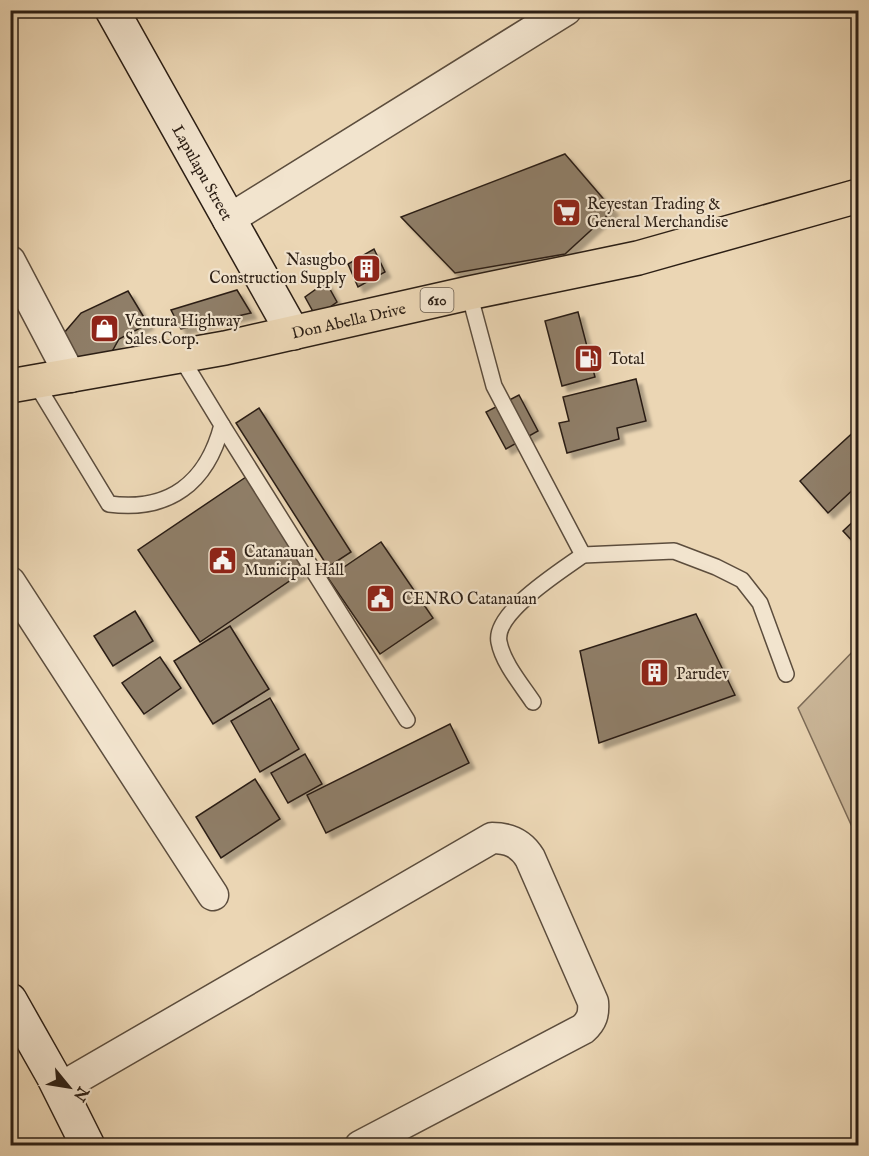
<svg xmlns="http://www.w3.org/2000/svg" width="869" height="1156" font-family="'IM FELL English',serif">
<defs>
<filter id="shadow"><feDropShadow dx="5.5" dy="5.5" stdDeviation="1.5" flood-color="#0004"/></filter>
</defs>
<rect width="100%" height="100%" fill="#ebd6b4"/>
<filter id="stains"><feTurbulence type="fractalNoise" baseFrequency=".00333" numOctaves="4"/><feColorMatrix values="0 0 0 0 .2 0 0 0 0 .09 0 0 0 0 .02 0 0 0 .5 -.17"/></filter>
<radialGradient id="worn" r=".72"><stop offset=".6" stop-color="#630" stop-opacity="0"/><stop offset="1" stop-color="#630" stop-opacity=".3"/></radialGradient>
<!-- green -->
<path fill="#cbb799" stroke="#7c6b57" stroke-width="1.5" d="M858,646V840L798,708Z"/>
<!-- building -->
<g fill="#8f7e68" stroke="#2c1f15" stroke-width="1.5" filter="url(#shadow)">
<path d="M565,154L613,210L565,254L455,273L401,217Z"/>
<path d="M374,249L385,272L358,287L348,264Z"/>
<path d="M326,282L337,302L316,317L305,297Z"/>
<path d="M237,290L251,313L181,329L171,310Z"/>
<path d="M128,291L148,324L119,339L110,355L77,362L64,333L81,313Z"/>
<path d="M578,312L595,377L562,386L545,321Z"/>
<path d="M636,379L646,421L617,428L619,439L567,453L559,423L569,421L563,397Z"/>
<path d="M519,395L538,431L506,449L486,412Z"/>
<path d="M259,408L351,552L328,567L236,423Z"/>
<path d="M858,428V485L828,513L800,481Z"/>
<path d="M246,477L307,569L200,642L138,550Z"/>
<path d="M858,517V547L843,531Z"/>
<path d="M381,542L433,618L380,654L328,578Z"/>
<path d="M135,611L153,641L113,666L94,636Z"/>
<path d="M696,614L735,695L599,743L580,651Z"/>
<path d="M230,626L269,689L213,724L174,661Z"/>
<path d="M160,657L181,688L144,714L122,683Z"/>
<path d="M270,698L299,749L260,772L231,721Z"/>
<path d="M450,724L469,763L326,833L307,795Z"/>
<path d="M305,754L322,784L288,803L271,773Z"/>
<path d="M255,779L280,819L221,858L196,817Z"/>
</g>
<g fill="none" stroke-linecap="round" stroke-linejoin="round">
<defs>
<g id="lane">
<path d="M469,293L494,386L583,555L674,551L716,567L742,580L760,603L786,674"/>
<path d="M35,382L109,504C169,512 207,483 222,425L180,356"/>
<path d="M222,425L407,720"/>
<path d="M533,702C521,684 503,663 499,642C493,613 561,571 583,555"/>
</g>
<g id="street">
<path d="M228,220L566,10"/>
<path d="M10,261L71,377"/>
<path d="M10,582L213,895"/>
<path d="M60,1088L492,838C509,838 521,843 530,858L593,1002C594,1014 592,1021 583,1029L360,1146"/>
</g>
<g id="secondary">
<path id="s1" d="M112,10L293,333"/>
<path d="M10,1000L53,1076L88,1146"/>
</g>
<g id="primary">
<path id="s2" d="M10,386L225,348L469,293L638,258L858,196"/>
</g>
</defs>
<!-- lane casing -->
<use href="#lane" stroke="#5c4d3d" stroke-width="18"/>
<!-- street casing -->
<use href="#street" stroke="#5c4d3d" stroke-width="33"/>
<!-- secondary casing -->
<use href="#secondary" stroke="#2c1f15" stroke-width="36"/>
<!-- primary casing -->
<use href="#primary" stroke="#2c1f15" stroke-width="36"/>
<!-- lane -->
<use href="#lane" stroke="#f2e4ce" stroke-width="15"/>
<!-- street -->
<use href="#street" stroke="#f2e4ce" stroke-width="30"/>
<!-- secondary -->
<use href="#secondary" stroke="#f2e4ce" stroke-width="33"/>
<!-- primary -->
<use href="#primary" stroke="#ebd6b4" stroke-width="33"/>
</g>
<!-- icons -->
<defs>
<symbol id="supermarket-square" viewBox="-11 -11 22 22"><rect x="-9" y="-9" width="18" height="18" rx="4" fill="#8f2418" stroke="#f2e4ce"/><path d="M-6-5.5h2.5l.6 2H6L4.5 2H-2.5L-4.4-4H-6ZM-1.5 3.2a1.3 1.3 0 1 0 .1 0ZM3 3.2a1.3 1.3 0 1 0 .1 0Z" fill="#fff"/></symbol>
<symbol id="building-square" viewBox="-11 -11 22 22"><rect x="-9" y="-9" width="18" height="18" rx="4" fill="#8f2418" stroke="#f2e4ce"/><path d="M-4-6H4V6H1V3H-1V6H-4ZM-2.5-4.3h1.7v1.8h-1.7ZM.8-4.3h1.7v1.8H.8ZM-2.5-1h1.7V.8h-1.7ZM.8-1h1.7V.8H.8Z" fill="#fff"/></symbol>
<symbol id="shop-square" viewBox="-11 -11 22 22"><rect x="-9" y="-9" width="18" height="18" rx="4" fill="#8f2418" stroke="#f2e4ce"/><path d="M-5-2.5h2.3a2.7 3.5 0 0 1 5.4 0H5L5.5 6h-11ZM-1.5-2.5h3a1.5 2.3 0 0 0-3 0Z" fill="#fff"/></symbol>
<symbol id="fuel-square" viewBox="-11 -11 22 22"><rect x="-9" y="-9" width="18" height="18" rx="4" fill="#8f2418" stroke="#f2e4ce"/><path d="M-5.5-6h7V0h2V4h1.3V-2.5L3-4.5l.8-.8L6-3V5H2.5V1h-1V6h-7ZM-4.2-4.7v3.2H.2V-4.7Z" fill="#fff"/></symbol>
<symbol id="civic-square" viewBox="-11 -11 22 22"><rect x="-9" y="-9" width="18" height="18" rx="4" fill="#8f2418" stroke="#f2e4ce"/><path d="M-.6-6.5H3V-4.5H.6V-3L4-1V1h2V6H-6V1h2V-1L-.6-3ZM-1.2 2.5V6h2.4V2.5Z" fill="#fff"/></symbol>
</defs>
<g fill-rule="evenodd">
<use href="#supermarket-square" x="550" y="196" width="33" height="33"/>
<use href="#building-square" x="350" y="252" width="33" height="33"/>
<use href="#shop-square" x="88" y="312" width="33" height="33"/>
<use href="#fuel-square" x="572" y="342" width="33" height="33"/>
<use href="#civic-square" x="206" y="544" width="33" height="33"/>
<use href="#civic-square" x="364" y="582" width="33" height="33"/>
<use href="#building-square" x="638" y="656" width="33" height="33"/>
</g>
<g text-anchor="middle" stroke-width="4.5" stroke-linejoin="round" paint-order="stroke">
<!-- shield labels -->
<rect fill="#f2e4ce" stroke="#675a4c" stroke-width="1.5" x="420.5" y="288" width="33" height="24" rx="4.5"/>
<g font-size="15" font-weight="bold" fill="#2c1f15">
<text x="437" y="305">610</text>
</g>
<!-- street labels -->
<g font-size="16" fill="#2c1f15" stroke="#f2e4ce">
<text dy="6" stroke="none"><textPath href="#s1" startOffset="186">Lapulapu Street</textPath></text>
<text dy="6" stroke="none"><textPath href="#s2" startOffset="345">Don Abella Drive</textPath></text>
</g>
<!-- poi labels -->
<g font-size="16" fill="#2c1f15" stroke="#f2e4ce" text-anchor="start">
<text x="587" y="209">Reyestan Trading &amp;<tspan x="587" dy="18">General Merchandise</tspan></text>
<text x="346" y="265" text-anchor="end">Nasugbo<tspan x="346" dy="18">Construction Supply</tspan></text>
<text x="125" y="326">Ventura Highway<tspan x="125" dy="18">Sales Corp.</tspan></text>
<text x="609" y="364">Total</text>
<text x="244" y="557">Catanauan<tspan x="244" dy="18">Municipal Hall</tspan></text>
<text x="402" y="604">CENRO Catanauan</text>
<text x="676" y="679">Parudev</text>
</g>
</g>
<!-- margin -->
<rect width="869" height="1156" fill="none" stroke="#ebd6b4" stroke-width="36"/>
<rect x="12" y="12" width="845" height="1132" fill="none" stroke="#2c1f15" stroke-width="3"/>
<rect x="18" y="18" width="833" height="1120" fill="none" stroke="#2c1f15" stroke-width="1.5"/>
<!-- north arrow -->
<g transform="translate(69 1087) rotate(120)" stroke="#f2e4ce" stroke-width="4.5" paint-order="stroke">
<path d="M0-4.5L10 22L0 15L-10 22Z" fill="#2c1f15"/>
<text y="-9" font-size="16" font-weight="bold" text-anchor="middle" fill="#2c1f15">N</text>
</g>
<rect width="100%" height="100%" filter="url(#stains)"/>
<rect width="100%" height="100%" fill="url(#worn)"/>
</svg>
